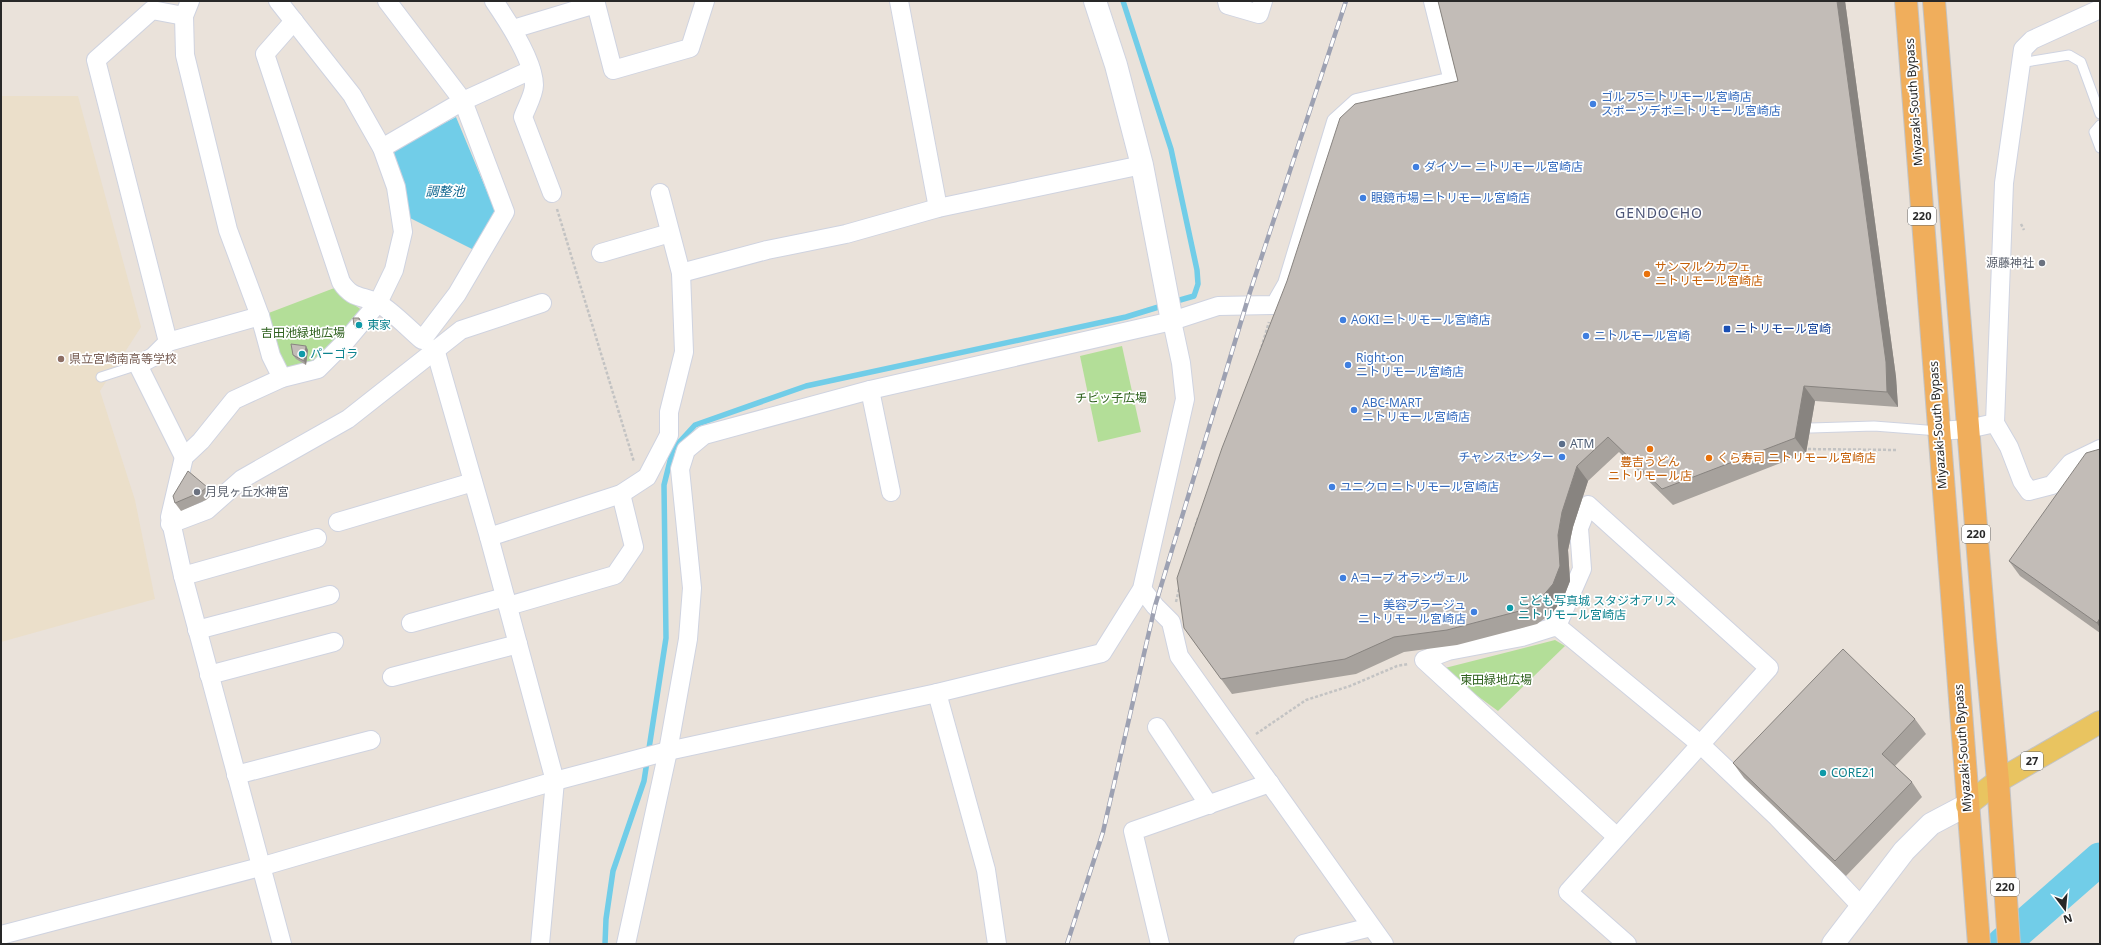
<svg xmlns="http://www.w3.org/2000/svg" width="2101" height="945" font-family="'Noto Sans','Noto Sans JP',sans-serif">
<rect width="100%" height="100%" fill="#eae2da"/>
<!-- education -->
<path fill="#ebdfca" d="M1,96H78L141,327L100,391L135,500L155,599L1,642Z"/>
<!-- green -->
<g fill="#b3de98">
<path d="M337,287L344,297L367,314L311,368L288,374L277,353L266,314Z"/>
<path d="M1122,346L1141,432L1098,442L1080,356Z"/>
<path d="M1555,640L1565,646L1498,711L1441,669Z"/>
</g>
<!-- water -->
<path fill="#71cde8" d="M456,117L495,211L474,250L408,217L406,193L393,150Z"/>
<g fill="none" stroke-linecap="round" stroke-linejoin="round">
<!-- stream -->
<g stroke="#71cde8" stroke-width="5.5">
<path d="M1123,1L1171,149L1197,270L1198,284L1194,296L1173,302"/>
<path d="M605,944L606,919L613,871L644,781L666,638L664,485L673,449L695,425L806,386L1126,317L1165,305"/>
</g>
<!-- river -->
<path stroke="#71cde8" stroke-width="33" d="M2003,944L2100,859"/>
<defs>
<g id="service">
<path d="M2020,63L2069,55L2081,62L2100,114"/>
<path d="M2100,125L2094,132L2100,148"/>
<path d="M101,377L138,365"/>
<path d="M1799,423L1811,428L1874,426L1939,431"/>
</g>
<g id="minor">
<path d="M190,1L184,16L185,55L228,230L260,316L271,356L282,378"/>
<path d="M278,1L352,95L382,148L396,187L403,232L394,270L378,303L346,341L318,369L282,378L234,400L201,441L184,457L170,517L183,576L282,944"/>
<path d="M494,1C507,20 534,61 534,85C534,95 526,108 523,117L552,193"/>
<path d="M899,1L938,208"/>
<path d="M1227,1L1228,5L1259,14L1263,1"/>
<path d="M2100,9L2032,40L2023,49L2004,183L1995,423L2009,447L2022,481L2029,491L2052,485L2071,463L2100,449"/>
<path d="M294,21L265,54L341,282C353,300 362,295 378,303C392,311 409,329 422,340L457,294L505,212L463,101L387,1"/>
<path d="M513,29L596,4L613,70L690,48L705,1"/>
<path d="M382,148L463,101L531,70"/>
<path d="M601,253L670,233"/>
<path d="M681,273L767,250L846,234L938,208L1142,165"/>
<path d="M168,342L260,316"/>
<path d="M435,349L489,537L555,781L540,944"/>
<path d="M870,390L891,492"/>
<path d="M1939,431L1968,429L1995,423"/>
<path d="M184,457L138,365L153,357L168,342L96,60L152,10L184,16"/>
<path d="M338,522L473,482"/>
<path d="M170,524L207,510L242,479L348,419L461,330L542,303"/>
<path d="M489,537L621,494L647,477L669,435V412L684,352L681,273L660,193"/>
<path d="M183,576L317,538"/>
<path d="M1142,589L1155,606L1171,622L1179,656L1384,944"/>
<path d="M508,606L615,575L634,547L621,494"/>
<path d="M411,623L505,597"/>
<path d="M1557,626L1582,569L1579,528L1588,505L1769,668L1568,892L1627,944"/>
<path d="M197,630L330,595"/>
<path d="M209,675L334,642"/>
<path d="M392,677L518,644"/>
<path d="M937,693L986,870L997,944"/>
<path d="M1157,727L1209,805"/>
<path d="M236,775L371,740"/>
<path d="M1617,837L1424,660L1448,651L1522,637L1557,626L1700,744L1777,817L1861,906"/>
<path d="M1,935L260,867L555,781L668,751L937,693L1102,653L1142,589L1185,399L1181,363L1172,321"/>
<path d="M626,944L668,751L688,639L692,588L680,469L686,450L704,435L870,390L1172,321L1218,306L1275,305L1287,284L1336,122L1357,103L1453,81L1433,1"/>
<path d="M1160,944L1133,831L1270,783"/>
<path d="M1303,944L1371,927"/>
</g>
<g id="tertiary">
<path d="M1095,1L1116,65L1142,165L1172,321"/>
<path d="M1833,944L1904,851L1931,824L1967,805"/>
</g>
<path id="primary" d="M1967,805L1998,781L2100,722"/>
<g id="trunk">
<path d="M1906,1L1979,944"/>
<path d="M1934,1L1985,639L1998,781L2009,944"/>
</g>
</defs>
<!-- service casing -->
<use href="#service" stroke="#cfd3e0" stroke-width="11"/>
<!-- minor casing -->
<use href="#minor" stroke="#cfd3e0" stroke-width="20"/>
<!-- tertiary casing -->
<use href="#tertiary" stroke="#cfd3e0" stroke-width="24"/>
<!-- primary casing -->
<use href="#primary" stroke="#c3c3c3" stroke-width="24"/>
<!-- trunk casing -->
<use href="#trunk" stroke="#c3c3c3" stroke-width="24"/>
<!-- path -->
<g stroke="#c3c3c3" stroke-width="2.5" stroke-dasharray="3 2" stroke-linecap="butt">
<path d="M557,209L634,462"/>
<path d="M2021,224L2024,230"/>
<path d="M1260,352L1269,322"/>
<path d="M1803,449L1898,450"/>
<path d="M1194,530L1198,518"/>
<path d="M1176,602L1179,589"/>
<path d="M1256,734L1306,700L1350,686L1397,666L1408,664"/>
</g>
<!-- service -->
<use href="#service" stroke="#fff" stroke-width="9"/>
<!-- minor -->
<use href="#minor" stroke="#fff" stroke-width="18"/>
<!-- tertiary -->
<use href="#tertiary" stroke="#fff" stroke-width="22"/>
<!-- primary -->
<use href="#primary" stroke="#e9c460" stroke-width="22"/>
<!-- trunk -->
<use href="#trunk" stroke="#f0ae5c" stroke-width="22"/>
<defs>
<path id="rail" d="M1067,944L1103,832L1155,606L1250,292L1346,1"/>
</defs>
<!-- rail casing -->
<use href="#rail" stroke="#9da1b2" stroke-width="4.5"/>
<!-- rail -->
<use href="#rail" stroke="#fff" stroke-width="3" stroke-dasharray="9" stroke-linecap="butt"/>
</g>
<!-- wall -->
<g fill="#a7a29d">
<path d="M1438,1H1845L1896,377L1898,407L1815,401L1806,453L1673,505L1619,452L1588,481L1573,527L1568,550L1570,581L1563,599L1552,613L1537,624L1457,645L1404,652L1356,674L1232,694L1184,628L1458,81Z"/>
<path d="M359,318L362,322L363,329H356L354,325Z"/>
<path d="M308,350L306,365L296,359L293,355Z"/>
<path d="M2100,449V633L2020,576L2009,561Z"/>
<path d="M207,487L212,495L206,500L181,511L175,503Z"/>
<path d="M1915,719L1926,734L1895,766L1912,782L1922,797L1846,876L1744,778L1733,763Z"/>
</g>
<!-- shaded-wall -->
<g fill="#888480">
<path d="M1837,1H1845L1896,377L1898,407L1887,392Z"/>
<path d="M359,318L362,322L363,329L360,325Z"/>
<path d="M306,346L308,350L306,365L304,361Z"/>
<path d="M1804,386L1815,401L1806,453L1795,438Z"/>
<path d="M1577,466L1588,481L1573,527L1568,550L1570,581L1563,599L1552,613L1541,598L1558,535L1562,512Z"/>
<path d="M2100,618V628L2097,623Z"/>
</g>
<!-- building -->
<g fill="#c2bcb7" stroke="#888480">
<path d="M1438,1H1837L1886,362L1887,392L1804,386L1795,438L1662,489L1608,437L1577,466L1562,512L1558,535L1560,566L1553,584L1541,598L1527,609L1447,630L1394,637L1345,659L1221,679L1184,628L1177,578L1222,448L1287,281L1340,118L1355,104L1458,81Z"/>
<path d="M353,318H359L360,325H354Z"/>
<path d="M291,344L306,346L304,361L293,355Z"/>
<path d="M2100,449V618L2097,623L2009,561L2086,453Z"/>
<path d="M188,471L207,487L201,492L175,503L173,496Z"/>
<path d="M1843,649L1915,719L1882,754L1912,782L1835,861L1733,763Z"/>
</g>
<!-- markers -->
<g fill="#3f7fe0" stroke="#fff" stroke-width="1.5">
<circle cx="1593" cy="104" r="4"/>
<circle cx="1416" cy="167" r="4"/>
<circle cx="1363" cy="198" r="4"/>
<circle cx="1343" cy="320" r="4"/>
<circle cx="1586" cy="336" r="4"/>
<circle cx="1348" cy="365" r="4"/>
<circle cx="1354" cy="410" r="4"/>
<circle cx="1562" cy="457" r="4"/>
<circle cx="1332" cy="487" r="4"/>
<circle cx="1343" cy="578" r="4"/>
<circle cx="1474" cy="612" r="4"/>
</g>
<g fill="#6b7280" stroke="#fff" stroke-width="1.5">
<circle cx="2042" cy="263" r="4"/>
<circle cx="197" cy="492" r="4"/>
</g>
<g fill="#e8710a" stroke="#fff" stroke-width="1.5">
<circle cx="1647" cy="274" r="4"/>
<circle cx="1650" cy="449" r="4"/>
<circle cx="1709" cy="458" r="4"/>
</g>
<g fill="#0f9aa8" stroke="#fff" stroke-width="1.5">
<circle cx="359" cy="325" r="4"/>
<circle cx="302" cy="354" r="4"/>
<circle cx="1510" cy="608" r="4"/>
<circle cx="1823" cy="773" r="4"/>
</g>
<rect fill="#1a4fb4" stroke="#fff" stroke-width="1.5" x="1723" y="325" width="8" height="8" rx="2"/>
<circle fill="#8d6e63" stroke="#fff" stroke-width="1.5" cx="61" cy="359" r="4"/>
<circle fill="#5c6f8a" stroke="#fff" stroke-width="1.5" cx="1562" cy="444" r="4"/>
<g text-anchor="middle" stroke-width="3.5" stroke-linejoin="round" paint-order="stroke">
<!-- shield labels -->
<g fill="#fff" stroke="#686868" stroke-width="1">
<rect x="1908" y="207" width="28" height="18" rx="3"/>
<rect x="1962" y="525" width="28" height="18" rx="3"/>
<rect x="2021" y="752" width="22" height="18" rx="3"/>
<rect x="1991" y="878" width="28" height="18" rx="3"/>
</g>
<g font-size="11" font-weight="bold" fill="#282828">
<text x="1922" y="220">220</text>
<text x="1976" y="538">220</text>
<text x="2032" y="765">27</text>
<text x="2005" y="891">220</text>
</g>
<!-- shop labels -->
<g font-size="12" fill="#366cbe" stroke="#fff" text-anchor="start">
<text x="1601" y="101">ゴルフ5ニトリモール宮崎店<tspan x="1601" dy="14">スポーツデポニトリモール宮崎店</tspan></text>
<text x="1424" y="171">ダイソー ニトリモール宮崎店</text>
<text x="1371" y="202">眼鏡市場 ニトリモール宮崎店</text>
<text x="1351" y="324">AOKI ニトリモール宮崎店</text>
<text x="1594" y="340">ニトルモール宮崎</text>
<text x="1356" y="362">Right-on<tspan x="1356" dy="14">ニトリモール宮崎店</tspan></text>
<text x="1362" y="407">ABC-MART<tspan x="1362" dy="14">ニトリモール宮崎店</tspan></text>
<text x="1554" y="461" text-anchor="end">チャンスセンター</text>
<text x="1340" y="491">ユニクロ ニトリモール宮崎店</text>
<text x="1351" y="582">Aコープ オランヴェル</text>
<text x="1466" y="609" text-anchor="end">美容プラージュ<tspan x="1466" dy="14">ニトリモール宮崎店</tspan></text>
</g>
<!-- street labels -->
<g font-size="12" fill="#282828" stroke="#fff">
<text transform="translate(1914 102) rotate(-94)" y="4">Miyazaki-South Bypass</text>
<text transform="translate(1938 425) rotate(-94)" y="4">Miyazaki-South Bypass</text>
<text transform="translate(1963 748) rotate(-94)" y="4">Miyazaki-South Bypass</text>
</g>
<!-- worship labels -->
<g font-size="12" fill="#5b616d" stroke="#fff" text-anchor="end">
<text x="2034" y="267">源藤神社</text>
<text x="205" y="496" text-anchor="start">月見ヶ丘水神宮</text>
</g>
<!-- food labels -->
<g font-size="12" fill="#c56008" stroke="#fff" text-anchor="start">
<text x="1655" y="271">サンマルクカフェ<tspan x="1655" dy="14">ニトリモール宮崎店</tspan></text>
<text x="1717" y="462">くら寿司 ニトリモール宮崎店</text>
<text x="1650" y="466" text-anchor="middle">豊吉うどん<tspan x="1650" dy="14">ニトリモール店</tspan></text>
</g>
<!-- culture labels -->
<g font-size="12" fill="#0d838f" stroke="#fff" text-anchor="start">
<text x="367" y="329">東家</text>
<text x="310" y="358">パーゴラ</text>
<text x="1518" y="605">こども写真城 スタジオアリス<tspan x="1518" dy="14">ニトリモール宮崎店</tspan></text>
<text x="1831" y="777">CORE21</text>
</g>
<!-- transit labels -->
<g font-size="12" fill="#164399" stroke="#fff" text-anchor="start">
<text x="1735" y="333">ニトリモール宮崎</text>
</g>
<!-- park labels -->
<g font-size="12" fill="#2d601c" stroke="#fff">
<text x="303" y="337">吉田池緑地広場</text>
<text x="1111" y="402">チビッ子広場</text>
<text x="1496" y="684">東田緑地広場</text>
</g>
<!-- education labels -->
<g font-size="12" fill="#785e54" stroke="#fff" text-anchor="start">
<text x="69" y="363">県立宮崎南高等学校</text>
</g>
<!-- service labels -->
<g font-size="12" fill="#4e5e75" stroke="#fff" text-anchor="start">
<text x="1570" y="448">ATM</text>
</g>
<!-- water labels -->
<g font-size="13" font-style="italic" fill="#136a91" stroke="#fff">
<text x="445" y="196">調整池</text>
</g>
<!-- quarter labels -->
<g font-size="14" letter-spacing="1" fill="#4b5476" stroke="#fff">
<text x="1659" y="218">GENDOCHO</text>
</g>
</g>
<!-- border -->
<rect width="2101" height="945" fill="none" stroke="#282828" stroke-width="4"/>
<!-- north arrow -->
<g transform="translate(2065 909) rotate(164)" stroke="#ffffff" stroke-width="3" paint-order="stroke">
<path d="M0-3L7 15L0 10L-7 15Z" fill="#282828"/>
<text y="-6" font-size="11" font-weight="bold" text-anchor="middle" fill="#282828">N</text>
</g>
</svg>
